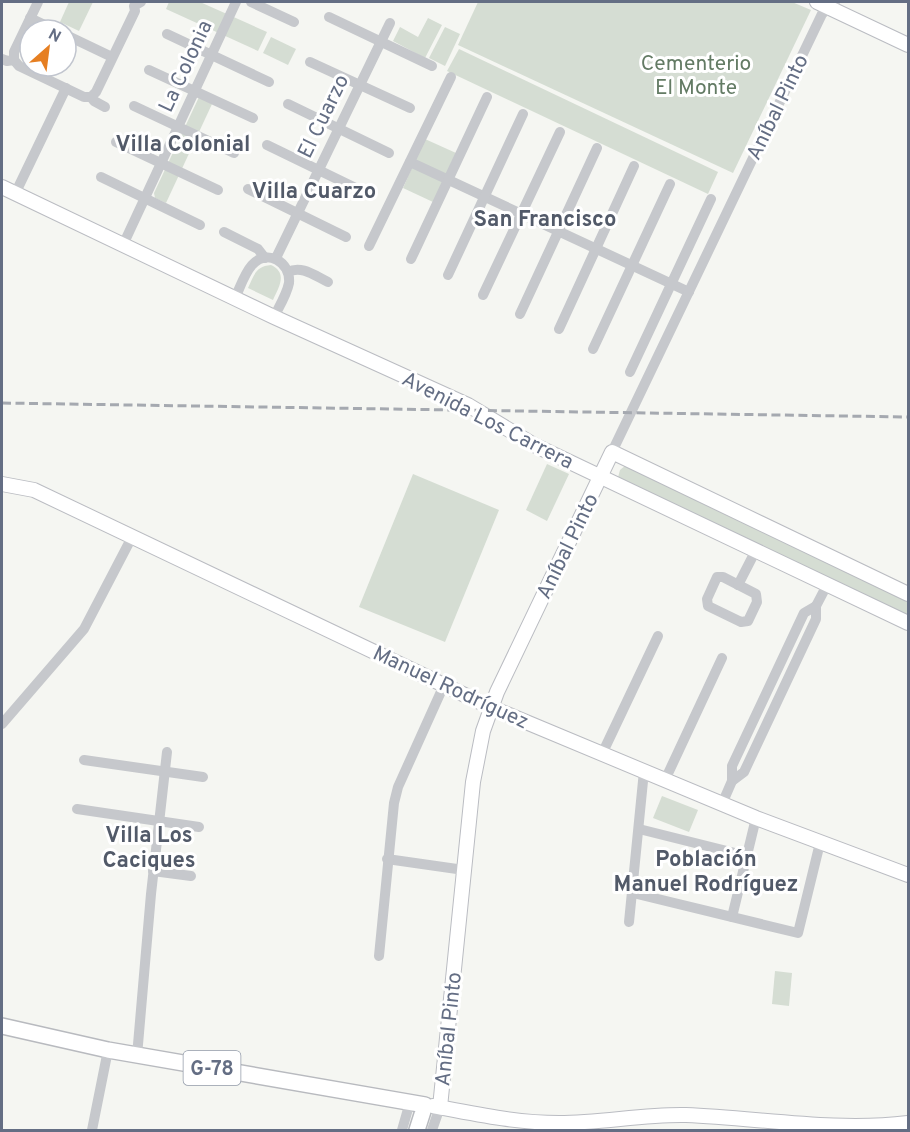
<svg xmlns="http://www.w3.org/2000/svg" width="910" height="1132" font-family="Overpass,sans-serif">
<rect width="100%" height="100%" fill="#f5f6f2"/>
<!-- green -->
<g fill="#d5ddd3">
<path d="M69,2H93L79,31L60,22Z"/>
<path d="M169,2H200L267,32L258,51L166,9Z"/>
<path d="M478,2H792L811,10L733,173L458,45Z"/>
<path d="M428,18L442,25L425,58L393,41L400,27L418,37Z"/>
<path d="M445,27L460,34L445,66L429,58Z"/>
<path d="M271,37L296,49L288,65L263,53Z"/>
<path d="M459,49L718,172L708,194L447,71Z"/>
<path d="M199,97L212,104L166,203L155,198L154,193Z"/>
<path d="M425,139L456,153L433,202L403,188Z"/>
<path d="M271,265C288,273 279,287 273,300L248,288C254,275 256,266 271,265Z"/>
<path d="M547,464L569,474L547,521L526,510Z"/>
<path d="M626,465L908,600V619L617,481L620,470Z"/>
<path d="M413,474L499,510L445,642L359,607Z"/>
<path d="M662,796L698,810L689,832L653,818Z"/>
<path d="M775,971L792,973L789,1006L772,1004Z"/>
</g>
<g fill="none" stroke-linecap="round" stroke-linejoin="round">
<defs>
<g id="secondary">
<path d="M817,2L908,45"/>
<path d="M2,187L274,317L468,405L534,445L908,623"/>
<path d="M2,484L34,490L490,707L756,818L908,875"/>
<path d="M433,1106C475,1114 517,1123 559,1123C602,1123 644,1114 686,1115C760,1118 835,1132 908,1123"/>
<path d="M440,1107L473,782L483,731L497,692L612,452L908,594"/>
</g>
<path id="primary" d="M2,1026L108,1050L425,1105L417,1130"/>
</defs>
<!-- secondary casing -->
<use href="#secondary" stroke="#babcc2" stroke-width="16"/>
<!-- primary casing -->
<use href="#primary" stroke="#b8babf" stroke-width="18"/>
<!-- street -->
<g stroke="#c6c8cc" stroke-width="10">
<path d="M251,2L294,22"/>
<path d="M329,17L432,66"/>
<path d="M30,18L55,30"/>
<path d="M167,34L269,82"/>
<path d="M66,35L112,57"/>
<path d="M2,59L7,61L14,60"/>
<path d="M14,60L19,66L84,97H91L94,101L105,107"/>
<path d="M14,60V52L38,2"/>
<path d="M310,62L410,108"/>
<path d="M149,70L253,118"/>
<path d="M91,97L96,92L135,11L134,6L141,2"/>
<path d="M288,104L389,153"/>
<path d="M134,106L234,153"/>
<path d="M116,142L218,190"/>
<path d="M267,145L370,195"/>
<path d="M410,162L689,292"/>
<path d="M101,177L200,225"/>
<path d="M248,189L346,237"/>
<path d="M15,194L66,88"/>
<path d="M224,232L258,249L265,258"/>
<path d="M123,245L236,2"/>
<path d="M369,246L451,77"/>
<path d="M276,258L390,23"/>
<path d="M411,259L487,97"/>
<path d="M288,272C302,265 315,276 328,282"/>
<path d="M448,275L523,114"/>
<path d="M483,295L560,132"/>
<path d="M235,298C240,288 244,274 252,265C267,248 291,262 289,283C287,294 279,307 274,317"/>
<path d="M520,314L597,148"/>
<path d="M559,329L634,166"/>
<path d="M593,349L670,184"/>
<path d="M630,372L711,199"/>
<path d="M612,452L822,14L835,2"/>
<path d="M717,577H723L756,594L757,602L748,621L741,622L708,606L707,599Z"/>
<path d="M738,585L756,550"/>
<path d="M2,724L84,629L132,537"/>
<path d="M602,754L658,636"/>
<path d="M84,760L203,777"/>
<path d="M665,780L722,658"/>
<path d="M732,781L744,772L816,619V606L827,585"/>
<path d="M722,804L732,781V766L804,613L816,606"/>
<path d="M77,809L199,827"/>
<path d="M639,829L747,856"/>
<path d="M387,859L464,870"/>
<path d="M153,871L191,876"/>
<path d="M633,893L798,933L820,843"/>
<path d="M732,917L756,818"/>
<path d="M629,922L644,771"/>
<path d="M379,956L394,803L398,787L444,685"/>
<path d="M137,1056L151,894L167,752"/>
<path d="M92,1130L108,1050"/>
<path d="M402,1130L410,1102"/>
<path d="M432,1130L440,1107"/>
</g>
<!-- secondary -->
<use href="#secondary" stroke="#fff" stroke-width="14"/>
<!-- primary -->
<use href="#primary" stroke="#fff" stroke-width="15"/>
<!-- rail -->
<path stroke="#a5a9b0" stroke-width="3" stroke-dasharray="9 4.5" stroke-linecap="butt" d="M2,403L908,417"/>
</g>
<g text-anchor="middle" stroke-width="6" stroke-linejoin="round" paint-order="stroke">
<!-- shield labels -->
<rect fill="#fff" stroke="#929aa9" stroke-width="1.5" x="183.5" y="1051" width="57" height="34" rx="4.5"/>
<g font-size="20" font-weight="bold" fill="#646e84">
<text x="212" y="1075">G-78</text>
</g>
<!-- park labels -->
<g font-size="21" fill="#637b64" stroke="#fff">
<text x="696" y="70">Cementerio<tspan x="696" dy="24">El Monte</tspan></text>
</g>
<!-- street labels -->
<g font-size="21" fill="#646e84" stroke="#fff">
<text transform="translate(185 66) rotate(-65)" y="7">La Colonia</text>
<text transform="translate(777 107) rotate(-64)" y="7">Aníbal Pinto</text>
<text transform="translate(323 116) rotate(-64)" y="7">El Cuarzo</text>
<text transform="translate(488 420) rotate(27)" y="7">Avenida Los Carrera</text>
<text transform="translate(567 546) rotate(-64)" y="7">Aníbal Pinto</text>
<text transform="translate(451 687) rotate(25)" y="7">Manuel Rodríguez</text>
<text transform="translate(448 1029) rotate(-84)" y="7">Aníbal Pinto</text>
</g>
<!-- neighbourhood labels -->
<g font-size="22" font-weight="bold" fill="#525a69" stroke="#fff">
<text x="183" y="151">Villa Colonial</text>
<text x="314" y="198">Villa Cuarzo</text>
<text x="545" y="226">San Francisco</text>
<text x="149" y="842">Villa Los<tspan x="149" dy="25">Caciques</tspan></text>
<text x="706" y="866">Población<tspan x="706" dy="25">Manuel Rodríguez</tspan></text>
</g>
</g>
<!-- border -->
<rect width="910" height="1132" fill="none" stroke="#646e84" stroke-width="6"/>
<!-- north arrow -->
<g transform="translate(48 48) rotate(28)"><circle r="28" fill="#ffffff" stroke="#c1c5ce" stroke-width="1.5"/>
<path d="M0-4.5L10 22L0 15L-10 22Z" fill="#e67f22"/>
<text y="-9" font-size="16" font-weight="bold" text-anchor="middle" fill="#646e84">N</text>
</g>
</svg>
